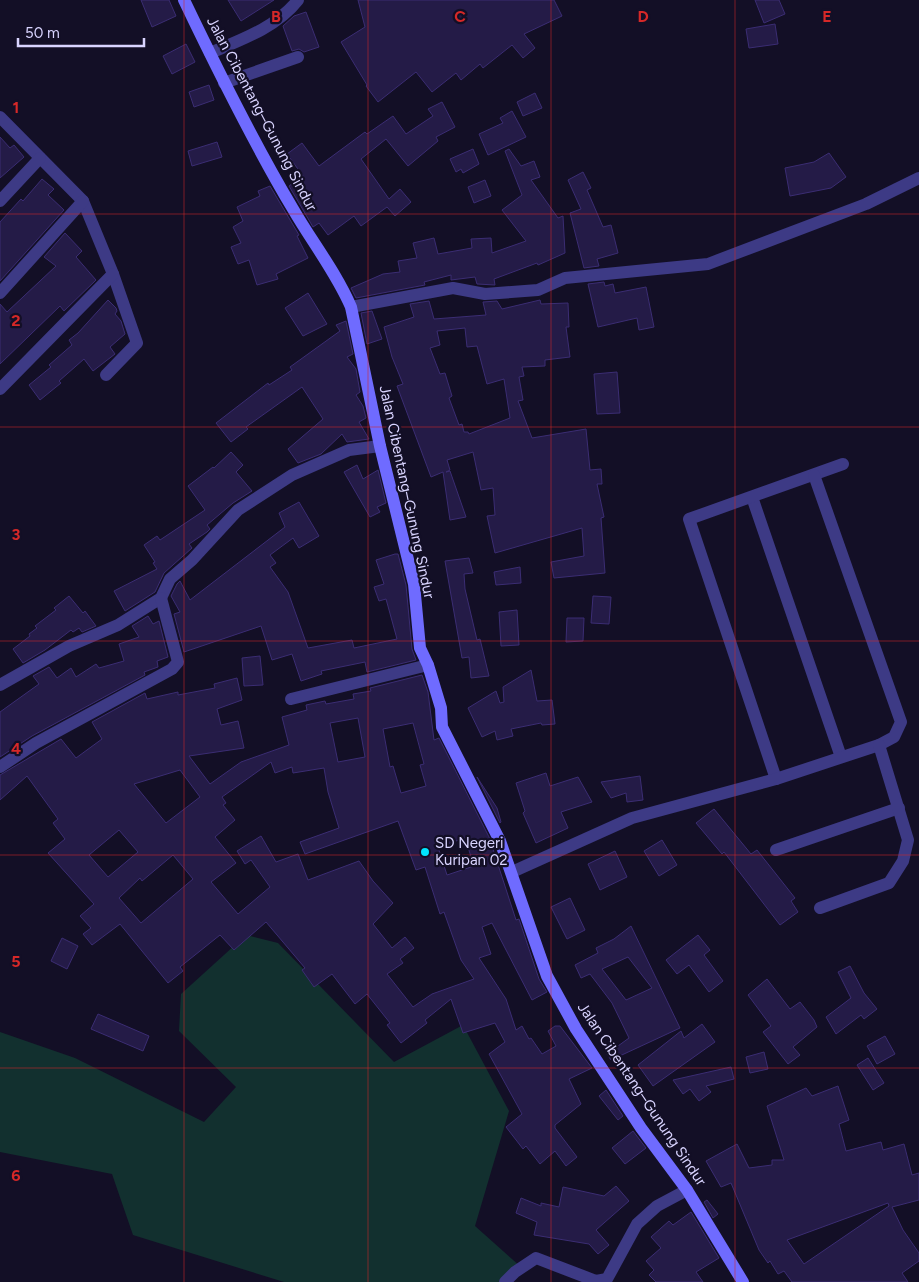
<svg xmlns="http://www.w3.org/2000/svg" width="919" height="1282" font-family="Figtree,sans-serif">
<rect width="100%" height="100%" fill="#130f26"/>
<!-- green -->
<path fill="#12302f" d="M246,935L278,943L394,1062L463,1025L509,1111L475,1226L521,1267L499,1282H284L133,1235L112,1174L0,1152V1032L75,1058L204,1122L236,1087L179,1031L181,994Z"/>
<!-- building -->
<g fill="#241b47" stroke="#3b2d73" fill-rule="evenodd">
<path d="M141,0H169L176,16L152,27Z"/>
<path d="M228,0H274L241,21Z"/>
<path d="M358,0H554L562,16L524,34L535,48L523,58L512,45L483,68L480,64L461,80L456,73L432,92L416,72L378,102L366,86L367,85L341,42L365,27Z"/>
<path d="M755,0H779L785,14L764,23Z"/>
<path d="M306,12L319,47L304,52L299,49L292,51L283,26L294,16Z"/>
<path d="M775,24L778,44L749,48L746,29Z"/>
<path d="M186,44L195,62L172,74L163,56Z"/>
<path d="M209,85L214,100L194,107L189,92Z"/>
<path d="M535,93L542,108L523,116L517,102Z"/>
<path d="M442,102L455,127L436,137L438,141L408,166L386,139L361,159L389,199L400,189L411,202L395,216L387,207L361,226L354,216L328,235L319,223L313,227L289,186L303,176L287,154L302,143L319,166L365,132L367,134L393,116L406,134L433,116L428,109Z"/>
<path d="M512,111L526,137L488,155L479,134L503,123L500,118Z"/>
<path d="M0,137L10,148L14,145L24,157L0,178Z"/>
<path d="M217,142L222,157L192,166L188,151Z"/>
<path d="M473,149L479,164L463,173L461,169L456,172L450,159Z"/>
<path d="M509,149L521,166L534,161L540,177L531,180L558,218L563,216L565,253L538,265L537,263L494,279L495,285L477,284L475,277L451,280V275L424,282L425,285L356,298L351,288L383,274L400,272L398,261L417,258L413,243L434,238L438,254L472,248L471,239L491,238L492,253L526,241L502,210L522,195L505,151Z"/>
<path d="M829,153L846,177L831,188L790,196L785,168L814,162Z"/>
<path d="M583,172L591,188L587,190L603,227L611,225L618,253L597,259L599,266L584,268L570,213L581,209L568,180Z"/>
<path d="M42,179L54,189L48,195L64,210L0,281V222L21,199L23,201Z"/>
<path d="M485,180L491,196L474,203L468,187Z"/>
<path d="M270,186L299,235L297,236L308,258L276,274L278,279L257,285L249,260L238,264L231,247L241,243L233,227L243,221L237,207L260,196L258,191Z"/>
<path d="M65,233L82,251L76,257L96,280L64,311L60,306L0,364V304L7,312L56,266L44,257Z"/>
<path d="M604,282L605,286L613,284L615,293L646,287L654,327L639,330L637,318L598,327L588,284Z"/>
<path d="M308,293L327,324L303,336L285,308Z"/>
<path d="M108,300L116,308L117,311L115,314L121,321L125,334L110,347L115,354L93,371L84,359L59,381L61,383L40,400L29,385L51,367L49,365L72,345L69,340L78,333Z"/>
<path d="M540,300L541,304L568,303L569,327H566L570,357L545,360V366L522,367L524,376L519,377L523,400L518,401L532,438L586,429L590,470L601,469L602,484H597L604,517L601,518L605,573L554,578L551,562L584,556L582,528L495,553L487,516L495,515L493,488L481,490L473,452L447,460L450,470L446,472L450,471L466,517L450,520L443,472L431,477L397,386L403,384L392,357L384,327L414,317L410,304L429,301L434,319L486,315L483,302L497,301L502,309ZM465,328L467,347L477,346L487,384L504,379L510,418L469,434L468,432H464L462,424L459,425L449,398L452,396L445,373L440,374L430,348L440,345L437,331Z"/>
<path d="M372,311L382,339L367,344L361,313Z"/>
<path d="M346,321L353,354L347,357L356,369L360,392L356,395L363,406L366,418L359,422L369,439L347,442L342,434L321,454L298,463L288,449L323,419L302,387L246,427L248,429L231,442L216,423L268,383L269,385L292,370L290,367L340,331L336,325Z"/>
<path d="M617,372L620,413L597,414L594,374Z"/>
<path d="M231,452L243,465L236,472L252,491L233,503L207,525L210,529L207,532L189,544L192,548L164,573L155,592L125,611L114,591L157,569L153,563L155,562L144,545L157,536L160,540L205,510L188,486L213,467L214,468Z"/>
<path d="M357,465L363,479L378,470L386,503L377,507L380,512L370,517L344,472Z"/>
<path d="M299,502L319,536L299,548L293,538L270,555L276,563L270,567L288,592L308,648L352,640L354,648L397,639L386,599L379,601L374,587L384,584L376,560L395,554H398L406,585L412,649L416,660L367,672L365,662L321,671L322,674L301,681L292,654L272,660L261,626L184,652L174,614L180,612L171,596L177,584L180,581L190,600L285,527L279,513Z"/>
<path d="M469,558L473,573L464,574L465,589L477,640L480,639L489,676L471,678L469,657L462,658L445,561Z"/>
<path d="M520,567L521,583L496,585L494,572Z"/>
<path d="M69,596L83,613L85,611L96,626L82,632L79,628L73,632L71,630L45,650L23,663L13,649L30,636L29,634L37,628L35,626L56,610L54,608Z"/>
<path d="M593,596L611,597L609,624L591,623Z"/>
<path d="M517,610L519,645L501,646L499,612Z"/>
<path d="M148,616L153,624L159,621L168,657L157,661L158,667L144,672L145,675L32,736L0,757V712L39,684L33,676L49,667L57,678L71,668L76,677L96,664L99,668L124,661L119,644L139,637L132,626Z"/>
<path d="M567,618H584L583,641L566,642Z"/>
<path d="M260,656L263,685L244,686L242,658Z"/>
<path d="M531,670L537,701L552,700L555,724L542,725L541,723L511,729L513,736L497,740L495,731L482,737L468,708L496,691L500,703L504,702L503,687Z"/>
<path d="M422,675L428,692L434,740L439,738L489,837L516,920L519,919L539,979L547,992L532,1000L492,923L482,927L491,954L479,958L506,999L516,1030L522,1026L529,1039L531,1038L542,1054L556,1046L548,1031L555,1026H560L592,1068L569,1079L581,1104L555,1125V1128L577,1157L566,1166L555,1151L540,1164L526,1146L523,1149L506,1127L522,1114L489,1054L505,1042L495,1023L463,1033L451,999L425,1020L427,1023L401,1043L387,1025L390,1023L367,994L355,1004L332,974L314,987L302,970L305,968L266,922L234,950L220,935L180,967L183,971L168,983L120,924L92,945L83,934L91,928L80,916L94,904L48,853L65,839L53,823L58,819L27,776L0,800V775L61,739L76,758L102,739L92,722L145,693L147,699L178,692V695L215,688L214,684L237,678L242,700L217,709L221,725L238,721L244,748L189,756L210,784L241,762L289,745L282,717L307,710L306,705L325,701L326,704L354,699L353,694L371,691L370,688ZM358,718L365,757L338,762L330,723ZM413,723L424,764L420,765L426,786L401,793L393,766L390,767L383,729ZM271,762L275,773L292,767L293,773L324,768L328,792L339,828L300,842L305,854L398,821L416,870L425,867L440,914L444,912L461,960L474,979L432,994L413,1007L387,974L403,963L400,959L414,948L405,937L392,948L373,924L393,903L373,881L359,861L308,880L298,854L276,862L261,836L237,851L245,864L251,860L270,887L238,914L211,882L236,863L215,837L235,820L223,805L226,803L222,797ZM180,770L200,797L166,823L134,784ZM119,830L138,852L108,877L89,855ZM465,838L474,866L447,875L438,847ZM173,855L193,879L141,923L119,898L140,878L142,881Z"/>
<path d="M546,773L550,786L578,777L592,802L561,812L568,828L536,843L523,813L525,811L516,783Z"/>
<path d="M640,776L643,800L627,802L626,793L611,798L601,782Z"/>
<path d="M477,777L497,808L501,822L500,823Z"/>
<path d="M714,809L751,854L757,850L795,898L791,901L798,912L780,925L724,852L722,854L696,823Z"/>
<path d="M662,840L677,865L659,876L644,851Z"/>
<path d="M615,851L627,877L600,890L588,864Z"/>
<path d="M570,898L585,930L567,939L551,907Z"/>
<path d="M631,926L680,1028L611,1060L607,1054L629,1038L612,1003L590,974L581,978L575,965L598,953L596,948L614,939ZM628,957L652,988L626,1000L602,969Z"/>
<path d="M698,935L710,950L704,955L723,981L709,992L689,965L677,974L666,960Z"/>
<path d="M62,938L78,946L67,969L51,961Z"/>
<path d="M850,966L864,993L877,1009L864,1019L861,1015L836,1034L826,1017L851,998L838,972Z"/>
<path d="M767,979L790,1009L800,1002L814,1020L817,1027L793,1047L800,1055L788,1064L763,1032L771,1026L748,995Z"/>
<path d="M98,1014L149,1036L143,1051L91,1029Z"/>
<path d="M702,1024L715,1042L653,1086L638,1065L681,1031L684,1038Z"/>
<path d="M885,1036L895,1054L877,1064L867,1046Z"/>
<path d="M764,1052L768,1069L750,1073L746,1057Z"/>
<path d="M868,1058L884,1083L873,1090L857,1065Z"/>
<path d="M731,1067L734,1079L706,1086L711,1092L699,1101L690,1089L683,1094L673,1080Z"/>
<path d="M838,1086L849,1120L839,1124L846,1151L881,1142L883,1150L904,1144L912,1175L919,1173V1200L892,1207L903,1230L919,1253V1261L902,1273L908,1282H792L784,1271L778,1274L770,1261L768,1263L759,1250L731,1183L721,1187L706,1161L737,1144L749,1168L772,1165V1160H784L767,1106L806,1088L812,1096ZM888,1203L889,1206L804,1264L787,1240Z"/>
<path d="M606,1090L623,1116L618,1120L599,1096Z"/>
<path d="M633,1131L646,1148L625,1164L612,1148Z"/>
<path d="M616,1186L629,1201L596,1230L609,1245L598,1254L589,1244L534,1235L537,1222L516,1213L521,1198L541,1206V1203L559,1207L563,1187L604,1196Z"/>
<path d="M707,1200L718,1214L713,1218L704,1202Z"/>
<path d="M691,1212L719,1258L696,1272L703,1282H656L649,1275L654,1270L646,1261L661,1248L651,1237L669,1221L673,1225Z"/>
</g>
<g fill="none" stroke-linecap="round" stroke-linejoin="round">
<!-- street -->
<g stroke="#3d3a85" stroke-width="12">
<path d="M210,53C241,40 277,27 298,0"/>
<path d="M224,83L298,57"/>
<path d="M0,117L83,201L113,274L137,343L106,375"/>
<path d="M0,201L40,158"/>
<path d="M0,293L83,201"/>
<path d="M351,307L453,288L485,294L538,290L565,278L708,264L866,204L919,178"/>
<path d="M0,389L113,274"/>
<path d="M752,497L841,757"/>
<path d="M0,685L69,646L118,625L161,598L170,579L192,560L238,510L292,475L349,450L380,446"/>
<path d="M291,699L428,665"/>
<path d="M0,767L36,743L172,669L178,662L161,598"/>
<path d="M776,779L689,519L843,464"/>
<path d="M776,850L899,808"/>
<path d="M512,872L632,818L776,779L879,745L894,737L901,722L814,475"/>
<path d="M820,908L889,883L903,861L908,840L879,745"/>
<path d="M505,1282L515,1272L536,1258L596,1281L607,1279L637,1224L657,1206L687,1190"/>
</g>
<!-- secondary -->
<path stroke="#6f6bff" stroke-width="12" d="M184,0C218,71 253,142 293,209C312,242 336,272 351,307L380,446L414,584L420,648L428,665L441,708L442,727L500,841L547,976L576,1029L641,1128L687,1190L743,1282"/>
</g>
<!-- grid -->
<path fill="none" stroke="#d62828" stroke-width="1" stroke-opacity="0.55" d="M184,0V1282M368,0V1282M551,0V1282M735,0V1282M0,214H919M0,427H919M0,641H919M0,855H919M0,1068H919"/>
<!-- markers -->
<circle fill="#00e5ff" stroke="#130f26" stroke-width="2" cx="425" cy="852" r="5"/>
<g text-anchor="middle" stroke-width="4.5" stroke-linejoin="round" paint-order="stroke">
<!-- street labels -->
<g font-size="15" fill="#d9d4ff" stroke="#130f26">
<text transform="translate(262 114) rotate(62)" y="5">Jalan Cibentang–Gunung Sindur</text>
<text transform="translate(407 492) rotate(78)" y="5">Jalan Cibentang–Gunung Sindur</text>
<text transform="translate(642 1094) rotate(56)" y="5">Jalan Cibentang–Gunung Sindur</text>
</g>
<!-- poi labels -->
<g font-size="15" fill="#d9d4ff" stroke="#130f26" text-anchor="start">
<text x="435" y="848">SD Negeri<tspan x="435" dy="17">Kuripan 02</tspan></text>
</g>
</g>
<g font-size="16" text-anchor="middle" font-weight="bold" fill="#d62828" stroke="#130f26" stroke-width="4.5" stroke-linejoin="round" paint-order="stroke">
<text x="276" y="22">B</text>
<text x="460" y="22">C</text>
<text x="643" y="22">D</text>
<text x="827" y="22">E</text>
<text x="16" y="113">1</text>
<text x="16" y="326">2</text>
<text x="16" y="540">3</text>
<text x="16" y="754">4</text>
<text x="16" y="967">5</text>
<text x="16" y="1181">6</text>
</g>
<!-- scale -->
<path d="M18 38v8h126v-8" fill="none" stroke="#d9d4ff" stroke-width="2.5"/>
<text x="25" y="38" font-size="15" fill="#d9d4ff" stroke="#130f26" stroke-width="4" paint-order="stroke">50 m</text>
</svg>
